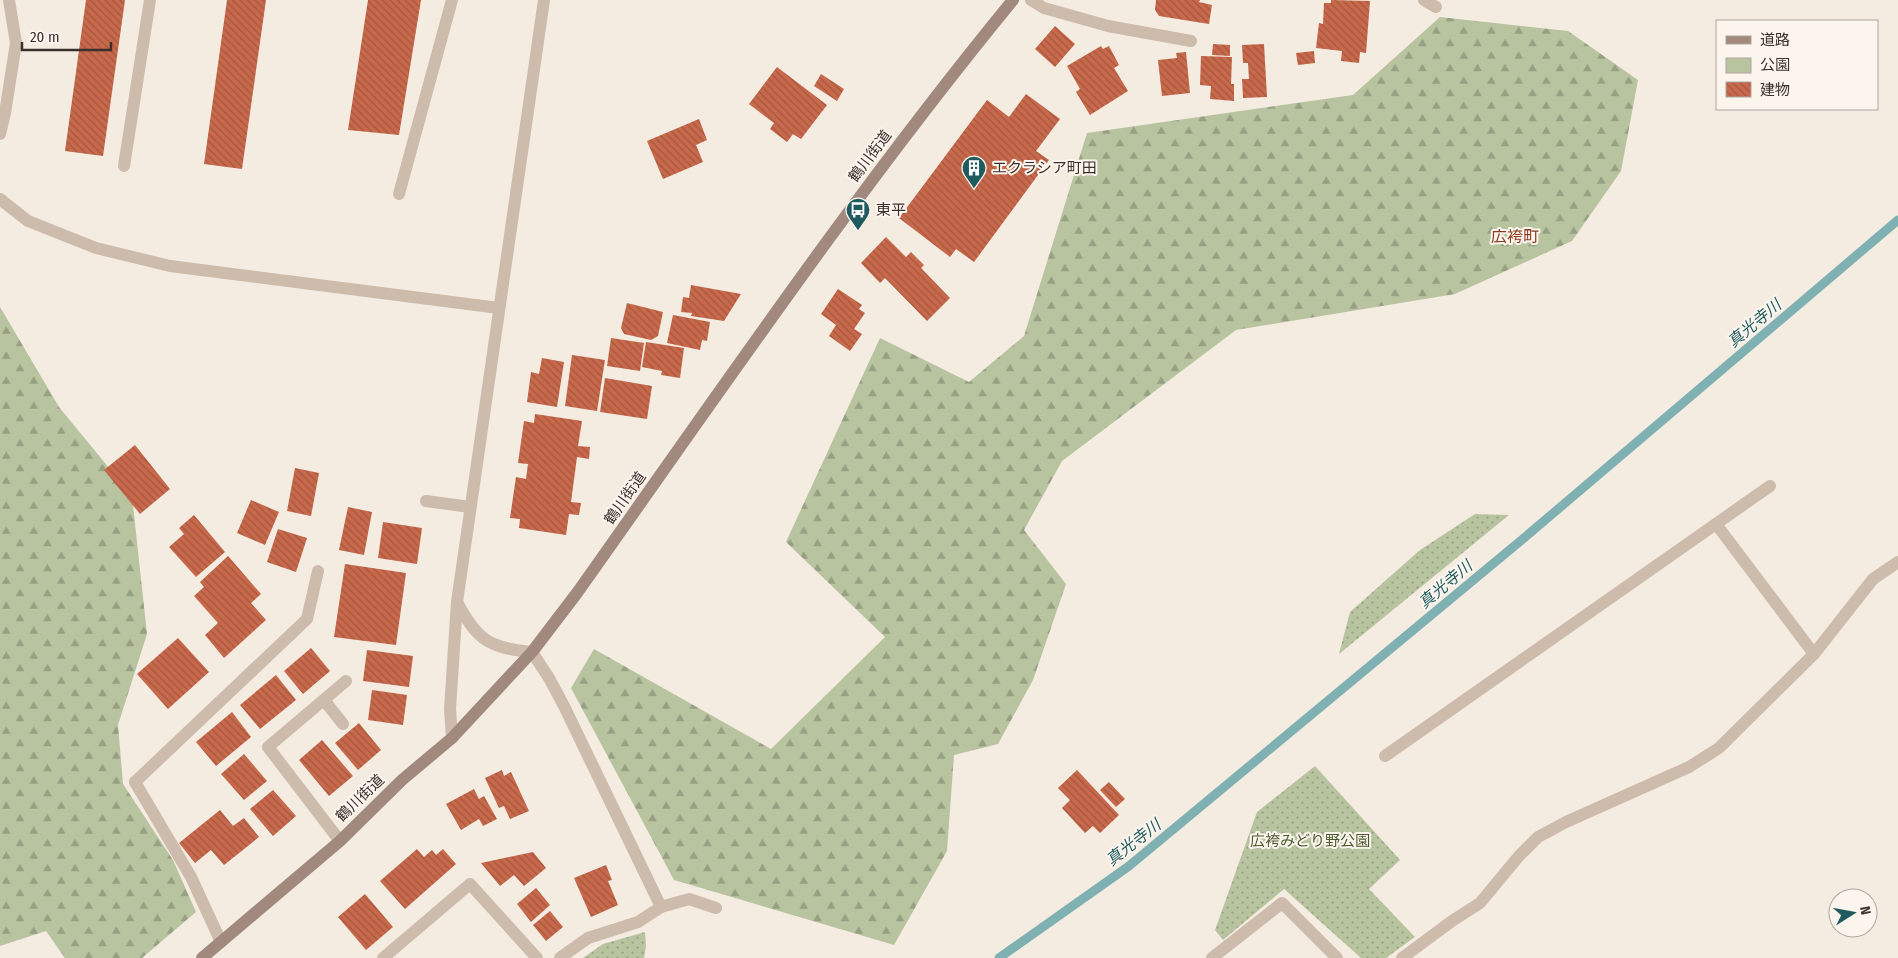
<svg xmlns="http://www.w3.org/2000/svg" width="1898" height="958" font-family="'Fira Sans Condensed','Noto Sans JP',sans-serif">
<defs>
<pattern id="green-dots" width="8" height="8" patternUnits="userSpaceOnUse" patternTransform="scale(1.25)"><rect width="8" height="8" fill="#b8c4a0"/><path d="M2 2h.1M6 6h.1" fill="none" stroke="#97a083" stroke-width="1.8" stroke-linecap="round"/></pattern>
<pattern id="forest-firs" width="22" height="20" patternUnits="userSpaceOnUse" patternTransform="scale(1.25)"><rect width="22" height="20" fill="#b8c4a0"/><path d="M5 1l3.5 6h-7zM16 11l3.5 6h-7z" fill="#97a083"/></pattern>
<pattern id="building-back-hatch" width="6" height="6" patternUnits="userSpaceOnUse" patternTransform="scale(1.25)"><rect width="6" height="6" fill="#c8694b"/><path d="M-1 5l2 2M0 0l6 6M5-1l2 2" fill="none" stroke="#a4573f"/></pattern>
</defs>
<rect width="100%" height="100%" fill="#f4ebe1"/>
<!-- green -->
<g fill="url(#green-dots)">
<path d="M1475,514L1509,515L1339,654L1350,612L1420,550Z"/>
<path d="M1315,766L1400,860L1369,889L1415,937L1386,958H1361L1284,889L1223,940L1215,930L1257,812Z"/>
<path d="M645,932L646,946L644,958H583L603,944Z"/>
</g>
<!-- forest -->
<g fill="url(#forest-firs)">
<path d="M1440,17L1568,31L1638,80L1621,171L1572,241L1455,294L1236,330L1062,461L1024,530L1066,584L1033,680L998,744L954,755L947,851L894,945L674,880L571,688L594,649L771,749L885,637L786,542L880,338L969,382L1024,336L1087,133L1353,95Z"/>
<path d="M0,307L59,407L132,496L147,634L118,725L123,784L173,860L196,912L142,958H65L46,931L0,946Z"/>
</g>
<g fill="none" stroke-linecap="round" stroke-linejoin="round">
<!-- stream -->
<path stroke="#7fb0b2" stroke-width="9" d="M999,958L1129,866L1524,538L1898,220"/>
</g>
<!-- building -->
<g fill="url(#building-back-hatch)">
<path d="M86,0H125L103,156L65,151Z"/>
<path d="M227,0H266L242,169L204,164Z"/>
<path d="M368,0H421L399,135L348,130Z"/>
<path d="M1156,0H1200L1199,2L1212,5L1209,24L1159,16L1155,10Z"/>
<path d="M1331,0L1370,1L1366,53L1360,52L1359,63L1341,61L1342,51L1316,48L1319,23L1323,24L1324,3H1331Z"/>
<path d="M1055,26L1075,44L1055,67L1035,49Z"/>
<path d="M1213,44L1230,45V56L1212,55Z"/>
<path d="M1264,44L1267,97L1243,98L1242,79H1249L1248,63H1243L1242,45Z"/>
<path d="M1101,46L1103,49L1109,46L1119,65L1114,68L1128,91L1090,115L1076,92L1080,89L1067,66Z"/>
<path d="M1314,51L1315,63L1298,65L1296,53Z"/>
<path d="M1186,52L1190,93L1162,96L1158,60L1177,58L1176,53Z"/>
<path d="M1201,56L1232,57L1231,84H1234V101L1210,99L1211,86L1200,85Z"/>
<path d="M777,67L827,105L801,139L793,134L787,142L770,129L774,123L749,104Z"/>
<path d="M821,74L844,89L837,101L814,86Z"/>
<path d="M1026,94L1060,119L1036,151L1049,160L974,262L956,249L950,257L899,218L987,100L1009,117Z"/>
<path d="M699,119L707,140L696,145L703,162L663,179L647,141Z"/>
<path d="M886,237L906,257L911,252L924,265L921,268L950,298L927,321L885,278L880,283L861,263Z"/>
<path d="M691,285L741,294L724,321L691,316L692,313L681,312L683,297L689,298Z"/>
<path d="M838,289L862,305L859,309L865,313L854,329L862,334L850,351L829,336L836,325L821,314Z"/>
<path d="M627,303L663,312L658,336L651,340L624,334L621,328Z"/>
<path d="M673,315L710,322L707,341L702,340L700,350L667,343Z"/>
<path d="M611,338L644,343L640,371L607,366Z"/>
<path d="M646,342L684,348L680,378L661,375L662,371L642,367Z"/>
<path d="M572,355L605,360L597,411L565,406Z"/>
<path d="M542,358L564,362L557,407L527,402L531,372L539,374Z"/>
<path d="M605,378L652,386L647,419L600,412Z"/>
<path d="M535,414L582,421L578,446L590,447L589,459L577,457L571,502L581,503L579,515L569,514L566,535L519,528L520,519L510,518L516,477L526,479L528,464L518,463L524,421L534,423Z"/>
<path d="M135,445L170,489L140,514L104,470Z"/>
<path d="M295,468L319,473L311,516L287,511Z"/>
<path d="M251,500L279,512L265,545L237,533Z"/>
<path d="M348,507L372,512L364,555L339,550Z"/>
<path d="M194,515L225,552L196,577L169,547L184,534L179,528Z"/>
<path d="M383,522L422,528L417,564L378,558Z"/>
<path d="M278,529L307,538L296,572L267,562Z"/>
<path d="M228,556L261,594L251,603L266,620L224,658L205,635L218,623L194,596L204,587L200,582Z"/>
<path d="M345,564L406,573L396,645L334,637Z"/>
<path d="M178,638L209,672L168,709L137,674Z"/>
<path d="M311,648L330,671L303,694L284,671Z"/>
<path d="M367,650L413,656L409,687L363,681Z"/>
<path d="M276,675L296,700L260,729L240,705Z"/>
<path d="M372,690L407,695L403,725L368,720Z"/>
<path d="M232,712L251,737L216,766L196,742Z"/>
<path d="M359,723L381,750L358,770L335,743Z"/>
<path d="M322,740L353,776L329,796L299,760Z"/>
<path d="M244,754L267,781L244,800L221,774Z"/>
<path d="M502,770L504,776L511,772L529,811L510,819L504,806L499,808L485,778Z"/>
<path d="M1077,770L1119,815L1100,833L1093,826L1085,833L1062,808L1070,800L1058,788Z"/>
<path d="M1109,782L1125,799L1116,807L1100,790Z"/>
<path d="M474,789L479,799L484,796L497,819L483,826L479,819L461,830L446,804Z"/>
<path d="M273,790L296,816L273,836L250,809Z"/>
<path d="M220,810L233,826L244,818L259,837L224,865L211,850L195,863L179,843Z"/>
<path d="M417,849L424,857L432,850L436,855L443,849L456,864L405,909L380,881Z"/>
<path d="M533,852L546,868L524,886L514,875L500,886L481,863Z"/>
<path d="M606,865L612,880L608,881L618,905L591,917L574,878Z"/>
<path d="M536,888L550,905L531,922L517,904Z"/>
<path d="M365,894L393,927L366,950L338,917Z"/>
<path d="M550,911L563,927L546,941L533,925Z"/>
</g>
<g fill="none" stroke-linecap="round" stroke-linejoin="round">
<!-- service -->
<g stroke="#cdbbac" stroke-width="12">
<path d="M1031,0L1044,8L1108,26L1191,41"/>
<path d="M0,134L5,113L16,43L9,0"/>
<path d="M124,166L150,0"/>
<path d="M399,194L452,0"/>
<path d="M0,199L28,221L96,248L170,266L499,308"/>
<path d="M426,501L470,507"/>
<path d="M532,652L549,678L564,706L661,907L689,899L716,908"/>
<path d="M135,782L191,877L221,942"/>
</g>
<!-- minor -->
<g stroke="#cdbbac" stroke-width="12">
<path d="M1424,0L1436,7"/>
<path d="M1716,524L1814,654"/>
<path d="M324,700L343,724"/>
<path d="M1385,756L1770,486"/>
<path d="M135,782L307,619L318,571"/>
<path d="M340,841L268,747L346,681"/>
<path d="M383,958L470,884L537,958"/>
<path d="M560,958L588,938L638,922L661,907"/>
<path d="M1212,958L1282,903L1337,958"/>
<path d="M1402,958L1452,921L1480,903L1519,856L1538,837L1566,822L1689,767L1719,748L1814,654L1873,579L1898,562"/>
</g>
<!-- tertiary -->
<g stroke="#cdbbac" stroke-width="12">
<path d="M457,602C477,640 489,648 532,652"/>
<path d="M452,738L450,709L457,602L544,0"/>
</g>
<!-- secondary -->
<path stroke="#a18a7d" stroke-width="12" d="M202,958L340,841L402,780L452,738L532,652L577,593C719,393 857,190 1013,0"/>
</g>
<!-- icons -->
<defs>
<symbol id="building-pin" viewBox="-11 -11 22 30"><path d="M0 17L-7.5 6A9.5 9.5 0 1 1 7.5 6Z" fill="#1f5a5e" stroke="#fbf5ee"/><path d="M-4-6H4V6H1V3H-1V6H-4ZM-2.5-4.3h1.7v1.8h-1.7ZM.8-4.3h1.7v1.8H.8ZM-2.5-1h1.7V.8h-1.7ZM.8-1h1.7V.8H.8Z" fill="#fff"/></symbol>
<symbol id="bus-pin" viewBox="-11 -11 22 30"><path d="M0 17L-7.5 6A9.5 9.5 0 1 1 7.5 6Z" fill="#1f5a5e" stroke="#fbf5ee"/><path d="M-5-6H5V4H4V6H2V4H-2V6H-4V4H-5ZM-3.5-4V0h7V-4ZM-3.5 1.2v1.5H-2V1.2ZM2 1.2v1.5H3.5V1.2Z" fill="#fff"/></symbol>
</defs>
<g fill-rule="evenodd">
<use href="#building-pin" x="960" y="154" width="28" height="38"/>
<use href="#bus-pin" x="844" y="196" width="28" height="38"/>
</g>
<g text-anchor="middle" stroke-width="4" stroke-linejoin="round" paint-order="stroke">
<!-- street labels -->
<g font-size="15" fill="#3b302b" stroke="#fbf5ee">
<text transform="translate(870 156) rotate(-53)" y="5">鶴川街道</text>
<text transform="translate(625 498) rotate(-55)" y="5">鶴川街道</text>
<text transform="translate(360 798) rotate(-44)" y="5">鶴川街道</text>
</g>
<!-- poi labels -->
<g font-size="15" fill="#3b302b" stroke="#fbf5ee" text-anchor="start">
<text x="992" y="173">エクラシア町田</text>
<text x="876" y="215">東平</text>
</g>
<!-- park labels -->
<g font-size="15" fill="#4a5a2e" stroke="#fbf5ee">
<text x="1310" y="846">広袴みどり野公園</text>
</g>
<!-- neighbourhood labels -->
<g font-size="16" fill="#8c3b22" stroke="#fbf5ee">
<text x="1515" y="242">広袴町</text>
</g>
<!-- water labels -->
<g font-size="16" font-style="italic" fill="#1f5a5e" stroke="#fbf5ee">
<text transform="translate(1754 323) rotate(-40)" y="6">真光寺川</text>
<text transform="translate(1445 584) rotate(-40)" y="6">真光寺川</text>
<text transform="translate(1133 842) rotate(-38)" y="6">真光寺川</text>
</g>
</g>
<!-- legend -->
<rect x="1716" y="20" width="162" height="90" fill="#fbf5ee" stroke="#aea6a0"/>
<rect x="1726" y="36" width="25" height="8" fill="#a18a7d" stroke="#aea6a0"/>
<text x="1760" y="45" font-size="15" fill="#3b302b">道路</text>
<rect x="1726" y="58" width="25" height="15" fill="#b8c4a0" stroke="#aea6a0"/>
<text x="1760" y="70" font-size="15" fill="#3b302b">公園</text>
<rect x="1726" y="82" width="25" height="15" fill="url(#building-back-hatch)" stroke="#aea6a0"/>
<text x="1760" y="95" font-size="15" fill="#3b302b">建物</text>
<!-- north arrow -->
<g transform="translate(1853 913) rotate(79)"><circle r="24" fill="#fbf5ee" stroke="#aea6a0"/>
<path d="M0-4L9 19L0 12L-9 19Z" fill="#1f5a5e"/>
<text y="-8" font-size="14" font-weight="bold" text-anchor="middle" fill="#3b302b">N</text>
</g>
<!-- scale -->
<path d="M22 42v8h89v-8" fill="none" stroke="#3b302b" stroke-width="2.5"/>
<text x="30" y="42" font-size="15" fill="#3b302b" stroke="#fbf5ee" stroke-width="4" paint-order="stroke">20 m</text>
</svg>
